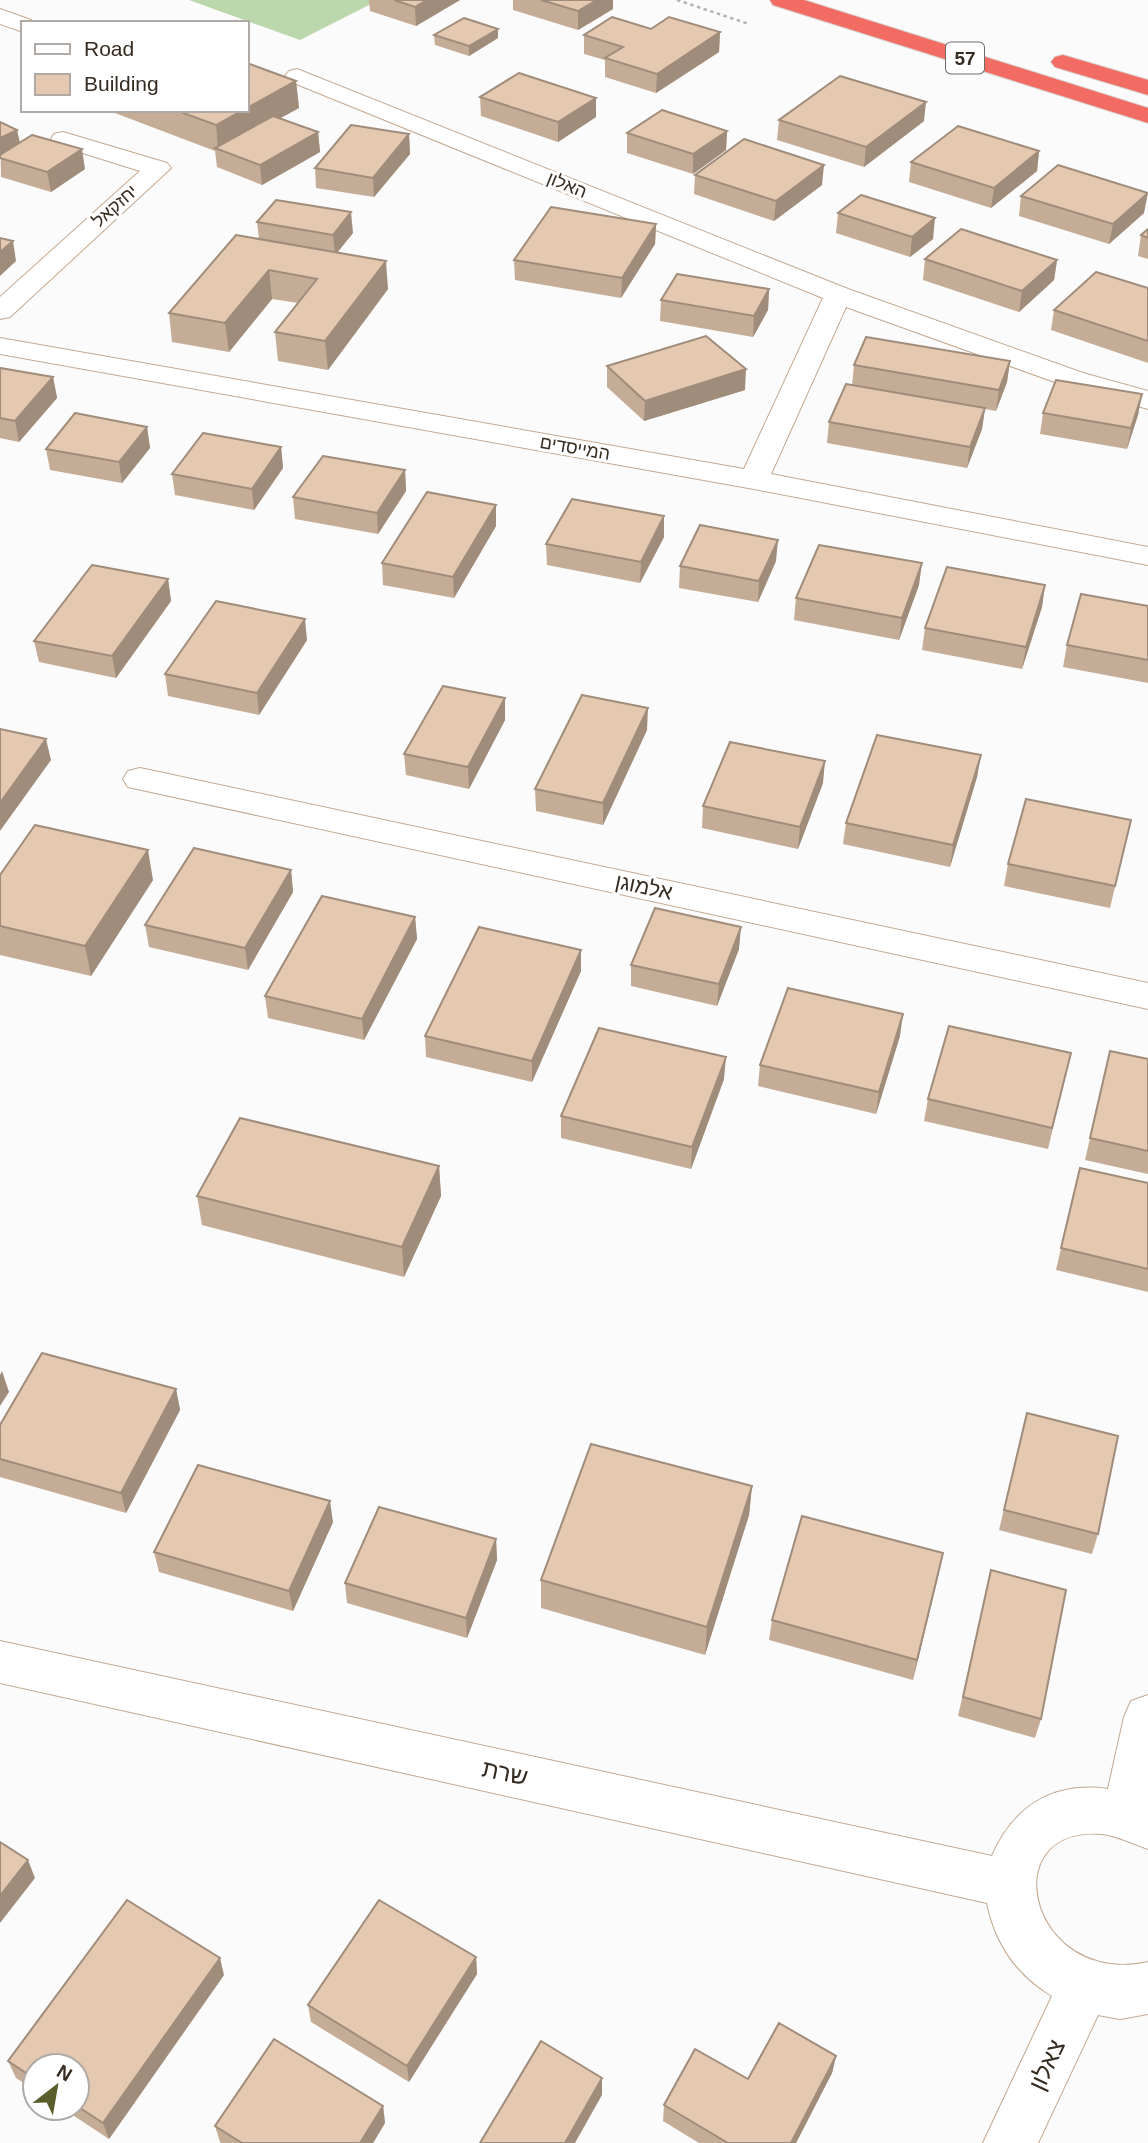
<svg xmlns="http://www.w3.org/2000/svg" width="1148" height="2143" font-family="Arial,Heebo,sans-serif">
<rect width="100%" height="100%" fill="#fbfbfb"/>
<!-- green -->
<path fill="#bbd8ad" d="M189,0H379L300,40Z"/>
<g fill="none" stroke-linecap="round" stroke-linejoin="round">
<defs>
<g id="minor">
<path d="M0,9L31,20L33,23H23V32L0,24Z"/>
<path d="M297,69L848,289L1083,373L1148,391V409L1063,385L846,307L771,474L1148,547V565L754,489L0,354V338L744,469L823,298L289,81L285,76L289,71Z"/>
<path d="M63,132L167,163L171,168L10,317L0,319V297L140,171L54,144L51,139L54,134Z"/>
<path d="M140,768L1148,983V1009L128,787L123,779L128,771Z"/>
<path d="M0,1641L992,1856C1013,1807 1053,1781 1108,1789L1124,1717L1131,1701L1148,1695V1849C1133,1844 1118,1836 1102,1834C991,1825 1030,1988 1148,1962V2014L1120,2019L1098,2015L1038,2143H983L1052,1996C1017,1975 995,1943 987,1903L0,1683Z"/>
</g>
<g id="highway">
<path d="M770,0H804L1148,108V123L773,5Z"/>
<path d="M1063,55L1148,80V95L1055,67L1051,62L1055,57Z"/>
</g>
</defs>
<!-- minor casing -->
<use href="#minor" stroke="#c4a991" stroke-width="2"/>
<!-- highway casing -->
<use href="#highway" stroke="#d7d5d3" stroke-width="2"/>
<!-- path -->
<path stroke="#b6b2af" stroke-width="2.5" stroke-dasharray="3.5 3.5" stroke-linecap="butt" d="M677,0L749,24"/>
<!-- minor -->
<use href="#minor" fill="#fff" fill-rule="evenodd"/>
<!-- highway -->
<use href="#highway" fill="#f26c64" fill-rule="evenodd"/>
</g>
<!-- wall -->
<g fill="#c5ac97">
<path d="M369,0H460L416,26L370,11Z"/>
<path d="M513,0H613V9L578,30L513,10Z"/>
<path d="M651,29L720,32L719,52L656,93L605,77V60L584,54V35Z"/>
<path d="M434,35L498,38L469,56L435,45Z"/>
<path d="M296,81L299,108L280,118L318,132L320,152L262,185L217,167L215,151L107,110H247Z"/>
<path d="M480,97L596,117L558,142L481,116Z"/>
<path d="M779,120L924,121L864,167L777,140Z"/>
<path d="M0,122L17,130L20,143L85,169L51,192L1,177Z"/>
<path d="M727,131L726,150L693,174L627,153V133Z"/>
<path d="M409,134L410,154L374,197L316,188L315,168Z"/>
<path d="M1039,151L1037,171L991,208L909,182L911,162Z"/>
<path d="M695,175L822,185L774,221L694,194Z"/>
<path d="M1021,196L1144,213L1109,244L1019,216Z"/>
<path d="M838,213L933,239L910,257L836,233Z"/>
<path d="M257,222L353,233L337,253L388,289L328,370L278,361L275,332L298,303L272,299L229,352L172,342L169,313L259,239Z"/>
<path d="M656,224L655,244L621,298L515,280L514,260Z"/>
<path d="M1148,229V259L1138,256L1141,235Z"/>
<path d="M925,259L1057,260L1054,280L1019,312L923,280Z"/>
<path d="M1148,288V363L1051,330L1054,310Z"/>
<path d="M769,289L768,310L753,337L660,321L661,300Z"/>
<path d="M1010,361L1007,382L996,411L985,409L982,429L967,468L827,443L829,422L852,385L854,365Z"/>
<path d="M607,366L745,390L644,421L607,387Z"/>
<path d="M0,367L53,377L57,398L19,442L0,438Z"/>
<path d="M1142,394L1138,415L1127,449L1040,434L1043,413Z"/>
<path d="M147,427L150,448L122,483L50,470L46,449Z"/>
<path d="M281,447L283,468L254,510L175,495L172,474Z"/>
<path d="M405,470L406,491L378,534L295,519L293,497Z"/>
<path d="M664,516V537L640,583L547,565L546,544Z"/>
<path d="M496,526L454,598L383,585L382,563Z"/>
<path d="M776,561L758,602L679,588L680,566Z"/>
<path d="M168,579L171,601L116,678L39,662L34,641Z"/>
<path d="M919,585L899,640L794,620L796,598Z"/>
<path d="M1045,585L1042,607L1022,669L922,650L925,628Z"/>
<path d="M1148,606V683L1063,667L1067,645Z"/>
<path d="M307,640L259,715L168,696L165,674Z"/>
<path d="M505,698V720L469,789L406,775L404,754Z"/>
<path d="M647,730L603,825L536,811L535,789Z"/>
<path d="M981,755L977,777L950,867L843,844L846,823Z"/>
<path d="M823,783L798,849L702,828L703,806Z"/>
<path d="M1131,820L1110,908L1004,886L1008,864Z"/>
<path d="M291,870L293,892L248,970L149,947L145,925Z"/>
<path d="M0,875L153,880L91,976L0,955Z"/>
<path d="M415,917L417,939L364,1040L268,1018L265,996Z"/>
<path d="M739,949L717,1006L631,986V965Z"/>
<path d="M581,950V971L532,1082L426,1057L425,1036Z"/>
<path d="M900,1036L876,1114L758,1086L760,1065Z"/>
<path d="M1110,1051L1148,1059V1174L1085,1160Z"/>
<path d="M1071,1053L1048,1149L924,1121L928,1099Z"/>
<path d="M724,1079L691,1169L561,1138V1116Z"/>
<path d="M439,1166L441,1196L404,1277L202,1225L197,1196Z"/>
<path d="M1080,1168L1148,1183V1292L1056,1270Z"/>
<path d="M176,1389L180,1410L126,1513L0,1477V1425Z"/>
<path d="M1027,1413L1098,1534L1092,1554L999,1530Z"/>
<path d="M752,1486L749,1515L705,1655L541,1608V1580Z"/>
<path d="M333,1522L293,1611L159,1572L154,1552Z"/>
<path d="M496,1539L497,1560L467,1638L347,1603L345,1583Z"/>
<path d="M943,1553L913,1680L769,1640L772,1620Z"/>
<path d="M991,1570L1041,1719L1035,1738L958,1716Z"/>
<path d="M476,1957L477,1974L409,2082L311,2022L308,2005Z"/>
<path d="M224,1975L109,2139L62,2108H77V2066H35V2090L16,2078L8,2061Z"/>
<path d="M836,2056L832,2073L796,2143H699L663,2121L664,2105L748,2079Z"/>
<path d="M383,2106L385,2123L373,2143H221L220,2142L215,2126Z"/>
</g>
<!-- shaded-wall -->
<g fill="#a08c7b">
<path d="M427,0H460L416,26L415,7Z"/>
<path d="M597,0H613V9L578,30V11Z"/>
<path d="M498,29V38L469,56V46Z"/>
<path d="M720,32L719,52L656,93L657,74Z"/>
<path d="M296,81L299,108L223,150L218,149L216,125L243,110H247V108Z"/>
<path d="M596,98V117L558,142V122Z"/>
<path d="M926,102L924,121L864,167L866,147Z"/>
<path d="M17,130L21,149L0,158V138Z"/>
<path d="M727,131L726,150L693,174V154Z"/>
<path d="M318,132L320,152L262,185L260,165Z"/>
<path d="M409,134L410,154L374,197L373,178Z"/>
<path d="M82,149L85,169L51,192L47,172Z"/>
<path d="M1039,151L1037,171L991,208L994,188Z"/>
<path d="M824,165L822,185L774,221L776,201Z"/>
<path d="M1148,193L1144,213L1109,244L1113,224Z"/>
<path d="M351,212L353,233L335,255L333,235Z"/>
<path d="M935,218L933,239L910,257L912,237Z"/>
<path d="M656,224L655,244L621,298L622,278Z"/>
<path d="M13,241L16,261L0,276V252Z"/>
<path d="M1057,260L1054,280L1019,312L1022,291Z"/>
<path d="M386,261L388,289L328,370L325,341Z"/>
<path d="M269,270L272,299L229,352L225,323Z"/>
<path d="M769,289L768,310L753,337L754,316Z"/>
<path d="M1010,361L1007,382L996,411L999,390Z"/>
<path d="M746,369L745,390L644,421L645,401Z"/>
<path d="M53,377L57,398L19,442L15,421Z"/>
<path d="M1142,394L1138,415L1127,449L1131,428Z"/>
<path d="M985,408L982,429L967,468L970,447Z"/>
<path d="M147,427L150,448L122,483L119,462Z"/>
<path d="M281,447L283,468L254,510L252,489Z"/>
<path d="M405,470L406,491L378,534L377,513Z"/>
<path d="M496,505V526L454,598L453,577Z"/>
<path d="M664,516V537L640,583L641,562Z"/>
<path d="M778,540L776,561L758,602L759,581Z"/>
<path d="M922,563L919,585L899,640L902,618Z"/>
<path d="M168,579L171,601L116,678L112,656Z"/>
<path d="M1045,585L1042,607L1022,669L1026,647Z"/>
<path d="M305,619L307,640L259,715L257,693Z"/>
<path d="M505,698V720L469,789L468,767Z"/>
<path d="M648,708L647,730L603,825V803Z"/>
<path d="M46,739L51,760L0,831V803Z"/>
<path d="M981,755L977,777L950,867L953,845Z"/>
<path d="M825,761L823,783L798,849L800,827Z"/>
<path d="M148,850L153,880L91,976L85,946Z"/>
<path d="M291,870L293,892L248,970L245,948Z"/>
<path d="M415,917L417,939L364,1040L362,1019Z"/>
<path d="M741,927L739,949L717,1006L719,984Z"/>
<path d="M581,950V971L532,1082V1061Z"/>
<path d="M903,1014L900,1036L876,1114L879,1092Z"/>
<path d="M726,1057L724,1079L691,1169L692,1147Z"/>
<path d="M439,1166L441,1196L404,1277L402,1247Z"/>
<path d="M2,1371L9,1392L0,1406V1375Z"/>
<path d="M176,1389L180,1410L126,1513L121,1493Z"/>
<path d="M752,1486L749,1515L705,1655L707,1627Z"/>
<path d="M330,1501L333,1522L293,1611L289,1591Z"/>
<path d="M496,1539L497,1560L467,1638L466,1618Z"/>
<path d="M943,1553L939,1573L913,1680L917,1660Z"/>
<path d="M28,1860L35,1878L0,1923V1896Z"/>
<path d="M476,1957L477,1974L409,2082L407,2066Z"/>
<path d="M220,1958L224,1975L109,2139L103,2123Z"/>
<path d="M836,2056L832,2073L796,2143H791Z"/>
<path d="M602,2078V2095L575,2143H565Z"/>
<path d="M383,2106L385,2123L373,2143H360Z"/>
</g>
<!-- building -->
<g fill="#e5c8b0" stroke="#a08c7b" stroke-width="2">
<path d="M394,0H427L415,7Z"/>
<path d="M541,0H597L578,11Z"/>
<path d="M612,17L651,29L669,17L720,32L657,74L605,58L623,47L584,35Z"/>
<path d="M464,18L498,29L469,46L434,35Z"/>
<path d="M247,63L296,81L247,108Z"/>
<path d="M519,73L596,98L558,122L480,97Z"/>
<path d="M840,76L926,102L866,147L779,120Z"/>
<path d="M175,110H243L216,125Z"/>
<path d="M662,110L727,131L693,154L627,133Z"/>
<path d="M273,116L318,132L260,165L215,148Z"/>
<path d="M0,122L17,130L0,138Z"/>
<path d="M351,125L409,134L373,178L315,168Z"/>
<path d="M958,126L1039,151L994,188L911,162Z"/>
<path d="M32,135L82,149L47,172L0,158V155Z"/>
<path d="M744,139L824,165L776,201L695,175Z"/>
<path d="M1058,165L1148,193L1113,224L1021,196Z"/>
<path d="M861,195L935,218L912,237L838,213Z"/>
<path d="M276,200L351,212L333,235L257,222Z"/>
<path d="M551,207L656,224L622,278L514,260Z"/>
<path d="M961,229L1057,260L1022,291L925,259Z"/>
<path d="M1148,229V238L1141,235Z"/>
<path d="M236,235L386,261L325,341L275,332L317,279L269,270L225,323L169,313Z"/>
<path d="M0,238L13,241L0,252Z"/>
<path d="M1096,272L1148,288V341L1054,310Z"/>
<path d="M677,274L769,289L754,316L661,300Z"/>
<path d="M706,336L746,369L645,401L607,366Z"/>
<path d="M866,337L1010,361L999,390L854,365Z"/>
<path d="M0,368L53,377L15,421L0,418Z"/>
<path d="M1056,380L1142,394L1131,428L1043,413Z"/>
<path d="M846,384L985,408L970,447L829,422Z"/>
<path d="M75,413L147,427L119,462L46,449Z"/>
<path d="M203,433L281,447L252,489L172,474Z"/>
<path d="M323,456L405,470L377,513L293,497Z"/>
<path d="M427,492L496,505L453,577L382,563Z"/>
<path d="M572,499L664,516L641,562L546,544Z"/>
<path d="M700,525L778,540L759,581L680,566Z"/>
<path d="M819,545L922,563L902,618L796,598Z"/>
<path d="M92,565L168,579L112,656L34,641Z"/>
<path d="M947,567L1045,585L1026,647L925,628Z"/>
<path d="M1081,594L1148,606V660L1067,645Z"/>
<path d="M216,601L305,619L257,693L165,674Z"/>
<path d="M443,686L505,698L468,767L404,754Z"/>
<path d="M582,695L648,708L603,803L535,789Z"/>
<path d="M0,729L46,739L0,803Z"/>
<path d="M877,735L981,755L953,845L846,823Z"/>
<path d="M730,742L825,761L800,827L703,806Z"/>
<path d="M1026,799L1131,820L1115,886L1008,864Z"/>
<path d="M35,825L148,850L85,946L0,926V875Z"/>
<path d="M194,848L291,870L245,948L145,925Z"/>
<path d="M322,896L415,917L362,1019L265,996Z"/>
<path d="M655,908L741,927L719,984L631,965Z"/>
<path d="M479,927L581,950L532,1061L425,1036Z"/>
<path d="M788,988L903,1014L879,1092L760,1065Z"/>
<path d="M949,1026L1071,1053L1052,1128L928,1099Z"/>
<path d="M599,1028L726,1057L692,1147L561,1116Z"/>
<path d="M1110,1051L1148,1059V1151L1090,1138Z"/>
<path d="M240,1118L439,1166L402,1247L197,1196Z"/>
<path d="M1080,1168L1148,1183V1269L1061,1248Z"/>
<path d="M42,1353L176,1389L121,1493L0,1459V1425Z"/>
<path d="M1027,1413L1118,1436L1098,1534L1004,1510Z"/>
<path d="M591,1444L752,1486L707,1627L541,1580Z"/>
<path d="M198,1465L330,1501L289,1591L154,1552Z"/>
<path d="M379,1507L496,1539L466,1618L345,1583Z"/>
<path d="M802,1516L943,1553L917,1660L772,1620Z"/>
<path d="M991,1570L1066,1590L1041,1719L963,1697Z"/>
<path d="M0,1842L28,1860L0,1896Z"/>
<path d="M127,1900L220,1958L103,2123L77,2106V2066H35V2079L8,2061Z"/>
<path d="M379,1900L476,1957L407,2066L308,2005Z"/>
<path d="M779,2023L836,2056L791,2143H728L664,2105L695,2049L748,2079Z"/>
<path d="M274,2039L383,2106L360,2143H242L215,2126Z"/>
<path d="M541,2041L602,2078L565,2143H480Z"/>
</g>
<g text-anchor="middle" stroke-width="6" stroke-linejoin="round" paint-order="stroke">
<!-- far-street labels -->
<g font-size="18" fill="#362b21" stroke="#fff">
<text transform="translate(567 185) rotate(22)" y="6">האלון</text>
<text transform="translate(115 206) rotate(-42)" y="6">יחזקאל</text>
<text transform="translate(575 448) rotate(10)" y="6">המייסדים</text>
</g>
<!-- shield labels -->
<rect fill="#fff" stroke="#726b64" stroke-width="2" x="946" y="42.5" width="38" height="31" rx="5"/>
<g font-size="19" font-weight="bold" fill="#362b21">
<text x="965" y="65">57</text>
</g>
<!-- street labels -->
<g font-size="21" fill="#362b21" stroke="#fff">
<text transform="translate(644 887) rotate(12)" y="7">אלמוגן</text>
</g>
<!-- near-street labels -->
<g font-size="24" fill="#362b21" stroke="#fff">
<text transform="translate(505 1773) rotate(12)" y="8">שרת</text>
<text transform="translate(1047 2065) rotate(-65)" y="8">צאלון</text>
</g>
</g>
<!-- legend -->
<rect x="21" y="21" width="228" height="91" fill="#ffffff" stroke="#afaaa6" stroke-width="2"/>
<rect x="35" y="44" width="35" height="10" fill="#ffffff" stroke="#afaaa6" stroke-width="2"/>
<text x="84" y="56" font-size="21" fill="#362b21">Road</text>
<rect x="35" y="74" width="35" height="21" fill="#e5c8b0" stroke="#afaaa6" stroke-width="2"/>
<text x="84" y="91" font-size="21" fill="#362b21">Building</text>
<!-- north arrow -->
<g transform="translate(56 2087) rotate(31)"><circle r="33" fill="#ffffff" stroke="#afaaa6" stroke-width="2"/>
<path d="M0-5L12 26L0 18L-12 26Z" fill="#595e2c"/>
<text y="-10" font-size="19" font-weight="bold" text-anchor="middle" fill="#362b21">N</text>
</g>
</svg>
